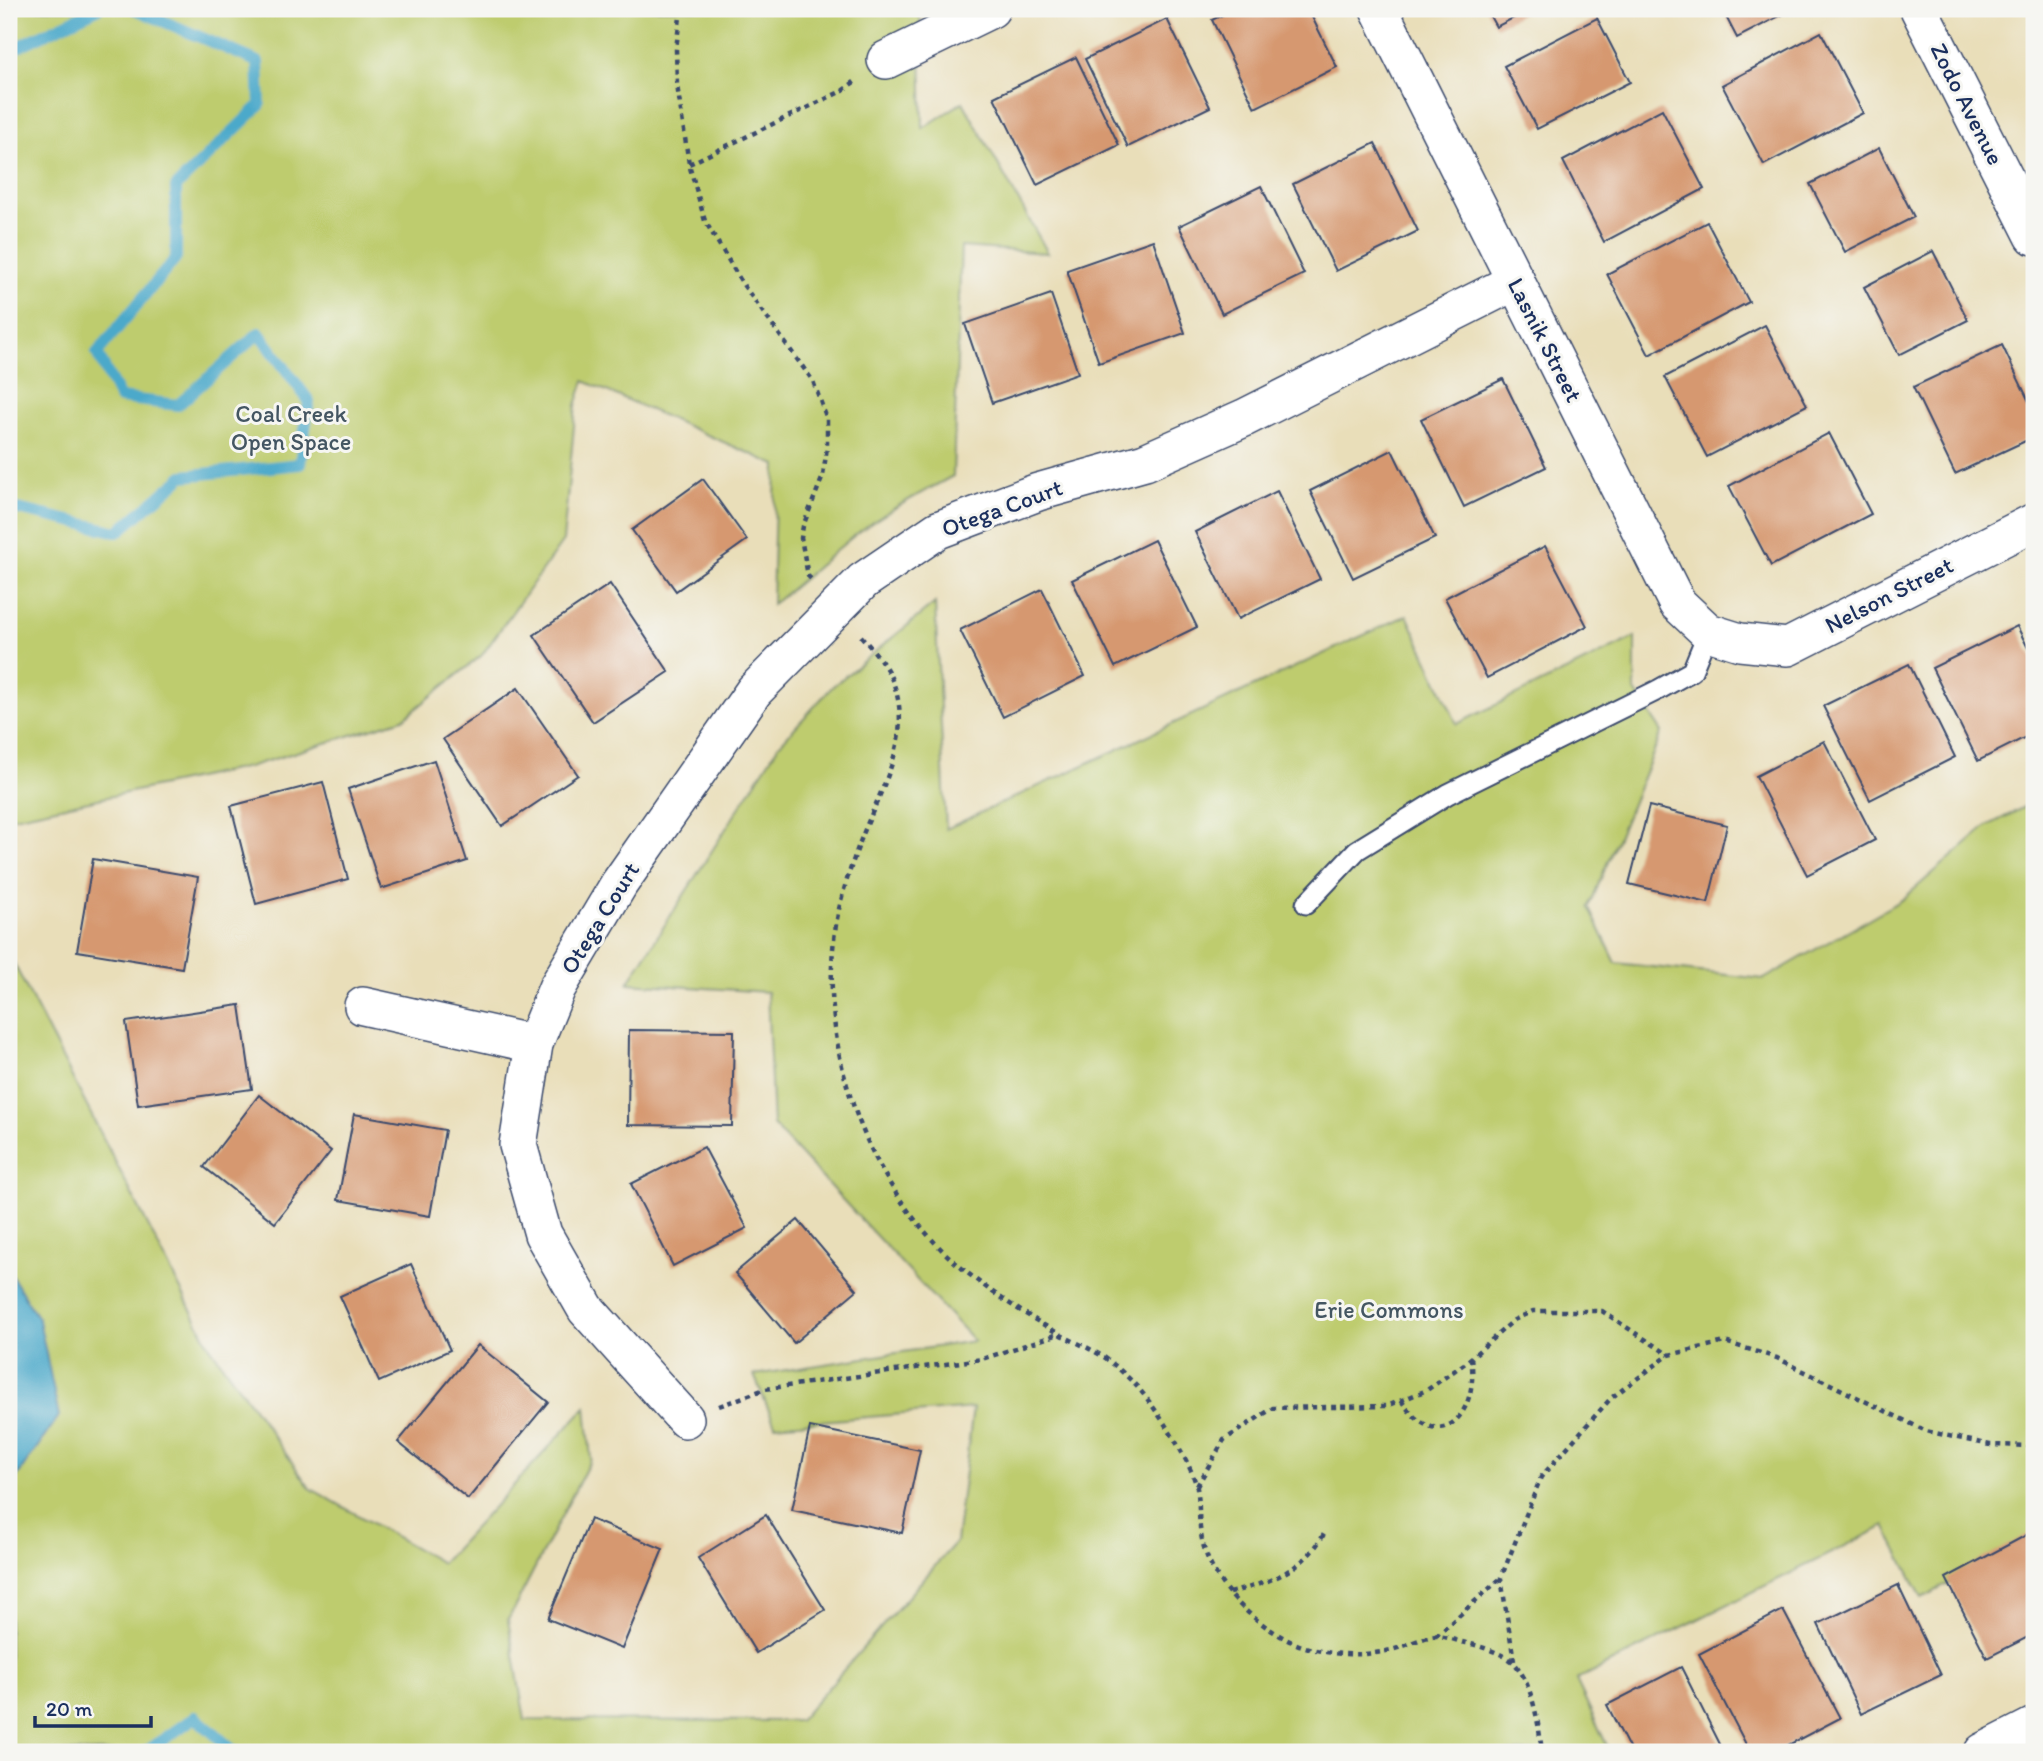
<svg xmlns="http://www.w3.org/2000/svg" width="2043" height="1761" font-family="Itim,sans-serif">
<rect width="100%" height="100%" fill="#f6f6f2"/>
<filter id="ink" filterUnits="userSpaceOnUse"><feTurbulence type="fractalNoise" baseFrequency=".0143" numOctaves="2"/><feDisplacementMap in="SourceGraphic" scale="14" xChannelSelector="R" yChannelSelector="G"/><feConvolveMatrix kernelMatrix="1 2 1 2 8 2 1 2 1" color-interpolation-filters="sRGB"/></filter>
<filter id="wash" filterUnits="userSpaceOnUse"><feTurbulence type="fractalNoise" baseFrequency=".00686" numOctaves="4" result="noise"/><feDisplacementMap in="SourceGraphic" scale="28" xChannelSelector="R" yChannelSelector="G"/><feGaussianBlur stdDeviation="1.57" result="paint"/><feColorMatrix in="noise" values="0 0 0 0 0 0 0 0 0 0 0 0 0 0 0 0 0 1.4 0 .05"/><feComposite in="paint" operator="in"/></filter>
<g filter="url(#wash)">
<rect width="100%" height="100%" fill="#e9deb9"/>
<!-- green -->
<g fill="#becc6e" stroke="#6c7e66" stroke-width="2">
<path d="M9,9H920L923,128L963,102L1048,253L961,247L953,476C929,489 905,501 882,516C842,541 810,576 772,604L776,465L584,381L576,405L563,541L482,655L403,719L248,767L9,818Z"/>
<path d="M935,603L946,829L1407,615L1457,724L1635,637V691L1662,732L1589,907L1616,963L1764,979L1903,899L1987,826L2034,802V1539L1922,1598L1885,1526L1576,1680L1610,1752H9V954L209,1345L310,1488L442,1563L586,1407L591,1459L508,1620L525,1720L799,1721L956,1542L973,1408L775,1425L754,1375L974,1341L773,1125L767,992L628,983L779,745L833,686Z"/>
</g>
<!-- water -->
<path fill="#4ca9ca" stroke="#346c94" stroke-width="2" d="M9,1271L39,1320L59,1416L9,1488Z"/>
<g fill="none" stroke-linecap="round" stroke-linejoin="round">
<!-- stream -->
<g stroke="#4ca9ca" stroke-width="12">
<path d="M9,51L97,9"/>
<path d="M9,507L118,532L183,476L300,464L309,401L259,333L178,405L120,398L97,353L176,258V187L260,105L258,62L135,9"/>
<path d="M146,1752L195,1717L235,1752"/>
</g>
</g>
<g id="blocks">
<!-- building -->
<g fill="#d69870">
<path d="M1234,9H1308L1337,67L1255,108L1212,20Z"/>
<path d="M1486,9H1531L1496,27Z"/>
<path d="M1722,9H1793L1737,38Z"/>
<path d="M1597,18L1630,82L1537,129L1504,66Z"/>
<path d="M1167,19L1210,107L1128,147L1085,59Z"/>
<path d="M1821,32L1863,113L1764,165L1722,85Z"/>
<path d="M1076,57L1119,145L1037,185L994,97Z"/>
<path d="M1662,109L1704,189L1604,242L1563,161Z"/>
<path d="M1375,143L1418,231L1336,271L1293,184Z"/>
<path d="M1879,148L1914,217L1845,252L1810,184Z"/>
<path d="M1261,186L1304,274L1222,314L1179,226Z"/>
<path d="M1707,222L1749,302L1649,355L1607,274Z"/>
<path d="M1153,240L1185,333L1099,363L1067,270Z"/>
<path d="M1933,251L1968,320L1899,355L1864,287Z"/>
<path d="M1051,294L1078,373L992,403L965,324Z"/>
<path d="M1765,325L1807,405L1707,457L1665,377Z"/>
<path d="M2002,345L2034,412V437L1955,474L1913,387Z"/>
<path d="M1503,379L1546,467L1464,507L1421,419Z"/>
<path d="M1829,433L1871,514L1771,566L1729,486Z"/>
<path d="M1392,450L1435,538L1353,578L1310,491Z"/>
<path d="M703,479L747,540L676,591L632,530Z"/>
<path d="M1277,491L1320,579L1238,619L1195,532Z"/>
<path d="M1154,540L1197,627L1115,667L1072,580Z"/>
<path d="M1545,546L1587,626L1487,678L1445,598Z"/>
<path d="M610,584L669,672L593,722L534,635Z"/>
<path d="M1042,589L1085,676L1003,717L960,630Z"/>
<path d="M2017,626L2034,660V733L1978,761L1932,668Z"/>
<path d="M1909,664L1955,757L1870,800L1823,706Z"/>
<path d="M518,688L578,775L502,826L443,739Z"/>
<path d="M1824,741L1875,840L1807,875L1756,776Z"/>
<path d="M434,760L467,861L381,889L348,789Z"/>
<path d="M323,782L348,879L256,904L231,806Z"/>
<path d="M1649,806L1727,825L1708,903L1629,884Z"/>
<path d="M93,859L198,877L182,968L77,951Z"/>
<path d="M240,1005L252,1089L138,1105L126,1022Z"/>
<path d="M629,1030L734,1031L732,1126L628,1125Z"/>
<path d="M259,1095L331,1151L275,1223L204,1167Z"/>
<path d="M354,1114L445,1130L430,1216L338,1200Z"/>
<path d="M704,1147L747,1228L673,1266L631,1184Z"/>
<path d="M798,1220L857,1290L794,1343L735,1273Z"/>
<path d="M411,1264L450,1350L379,1382L340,1296Z"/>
<path d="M478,1345L548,1402L468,1499L398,1442Z"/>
<path d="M810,1427L920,1450L902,1533L792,1510Z"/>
<path d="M766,1515L825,1610L756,1653L698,1558Z"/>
<path d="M590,1519L663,1549L622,1649L548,1619Z"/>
<path d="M2034,1531V1634L1987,1658L1946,1578Z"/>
<path d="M1898,1585L1941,1675L1861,1714L1818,1624Z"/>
<path d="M1783,1610L1840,1718L1775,1752H1750L1699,1654Z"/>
<path d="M1681,1667L1724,1752H1631L1607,1705Z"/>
</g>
</g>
</g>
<g filter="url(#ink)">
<use href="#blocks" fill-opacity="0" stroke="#3a496c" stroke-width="2"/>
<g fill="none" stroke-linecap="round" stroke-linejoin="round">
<defs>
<path id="lane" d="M1306,904L1357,850L1448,794L1658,690L1692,671L1708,632"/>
<g id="street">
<path d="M1379,9L1677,603L1708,632L1740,642L1788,647L2034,522"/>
<path d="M1919,9L2034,236"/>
<path d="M886,60L991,9"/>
<path d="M363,1006L534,1044"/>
<path d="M685,1419L586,1309L543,1234L518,1145L534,1044L557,988L619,884L754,691L863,581L938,530L1038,492L1145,462L1244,418L1516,281"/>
<path d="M1983,1752L2034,1726"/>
</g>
</defs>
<!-- lane casing -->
<use href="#lane" stroke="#3a496c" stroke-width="23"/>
<!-- street casing -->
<use href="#street" stroke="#3a496c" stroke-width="40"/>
<!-- path -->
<g stroke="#3a496c" stroke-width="4.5" stroke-dasharray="5 5" stroke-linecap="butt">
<path d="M681,9L676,49L677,85L689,164L705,221L744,286L813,381L827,419V447L823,476L803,526L801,538L808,576L811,579"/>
<path d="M689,164L842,91L857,80"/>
<path d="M861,636C872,649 885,663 892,680C916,736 879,791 860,842C852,863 844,887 839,909C815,1020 852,1149 927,1234C963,1275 1009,1305 1056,1332C1069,1340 1084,1345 1097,1353C1113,1361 1138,1386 1148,1400C1164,1421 1191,1463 1197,1488C1200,1502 1198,1519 1201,1534C1208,1580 1246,1617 1286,1639C1316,1655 1359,1658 1391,1650C1405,1647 1421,1637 1436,1636C1445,1636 1457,1641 1466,1643C1478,1645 1508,1655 1515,1664C1533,1685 1539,1726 1542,1752"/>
<path d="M1401,1400C1440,1460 1480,1412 1471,1358"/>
<path d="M719,1406L765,1389L982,1359L1059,1334"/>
<path d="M1197,1486L1224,1440L1273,1408L1387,1406L1427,1390L1464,1364L1514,1320L1533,1311H1602L1669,1355"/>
<path d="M1229,1593C1269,1583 1305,1570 1325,1532"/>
<path d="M1436,1636L1500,1579"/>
<path d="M1514,1661L1501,1578L1541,1477L1611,1398L1669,1355L1725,1342L1777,1358L1926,1431L1990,1445L2034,1446"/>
</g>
<!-- lane -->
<use href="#lane" stroke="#fff" stroke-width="19"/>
<!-- street -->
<use href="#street" stroke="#fff" stroke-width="37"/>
</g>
</g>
<g text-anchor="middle" stroke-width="6" stroke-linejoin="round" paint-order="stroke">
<!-- street labels -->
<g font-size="24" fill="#1b2f5e" stroke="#f6f6f2">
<text transform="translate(1967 104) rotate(63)" y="8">Zodo Avenue</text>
<text transform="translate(1545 340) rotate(63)" y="8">Lasnik Street</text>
<text transform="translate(1002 508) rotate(-20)" y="8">Otega Court</text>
<text transform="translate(1889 595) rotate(-27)" y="8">Nelson Street</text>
<text transform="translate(600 918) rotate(-58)" y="8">Otega Court</text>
</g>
<!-- park labels -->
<g font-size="24" fill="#445662" stroke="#f6f6f2">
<text x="291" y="422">Coal Creek<tspan x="291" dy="28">Open Space</tspan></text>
<text x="1389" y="1318">Erie Commons</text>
</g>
</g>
<!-- margin -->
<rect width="2043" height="1761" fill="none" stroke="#f6f6f2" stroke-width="35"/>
<!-- scale -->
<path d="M35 1716v10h116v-10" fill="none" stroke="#1b2f5e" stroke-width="3.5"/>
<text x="46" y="1716" font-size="21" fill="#1b2f5e" stroke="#f6f6f2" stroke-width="5" paint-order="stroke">20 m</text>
</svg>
